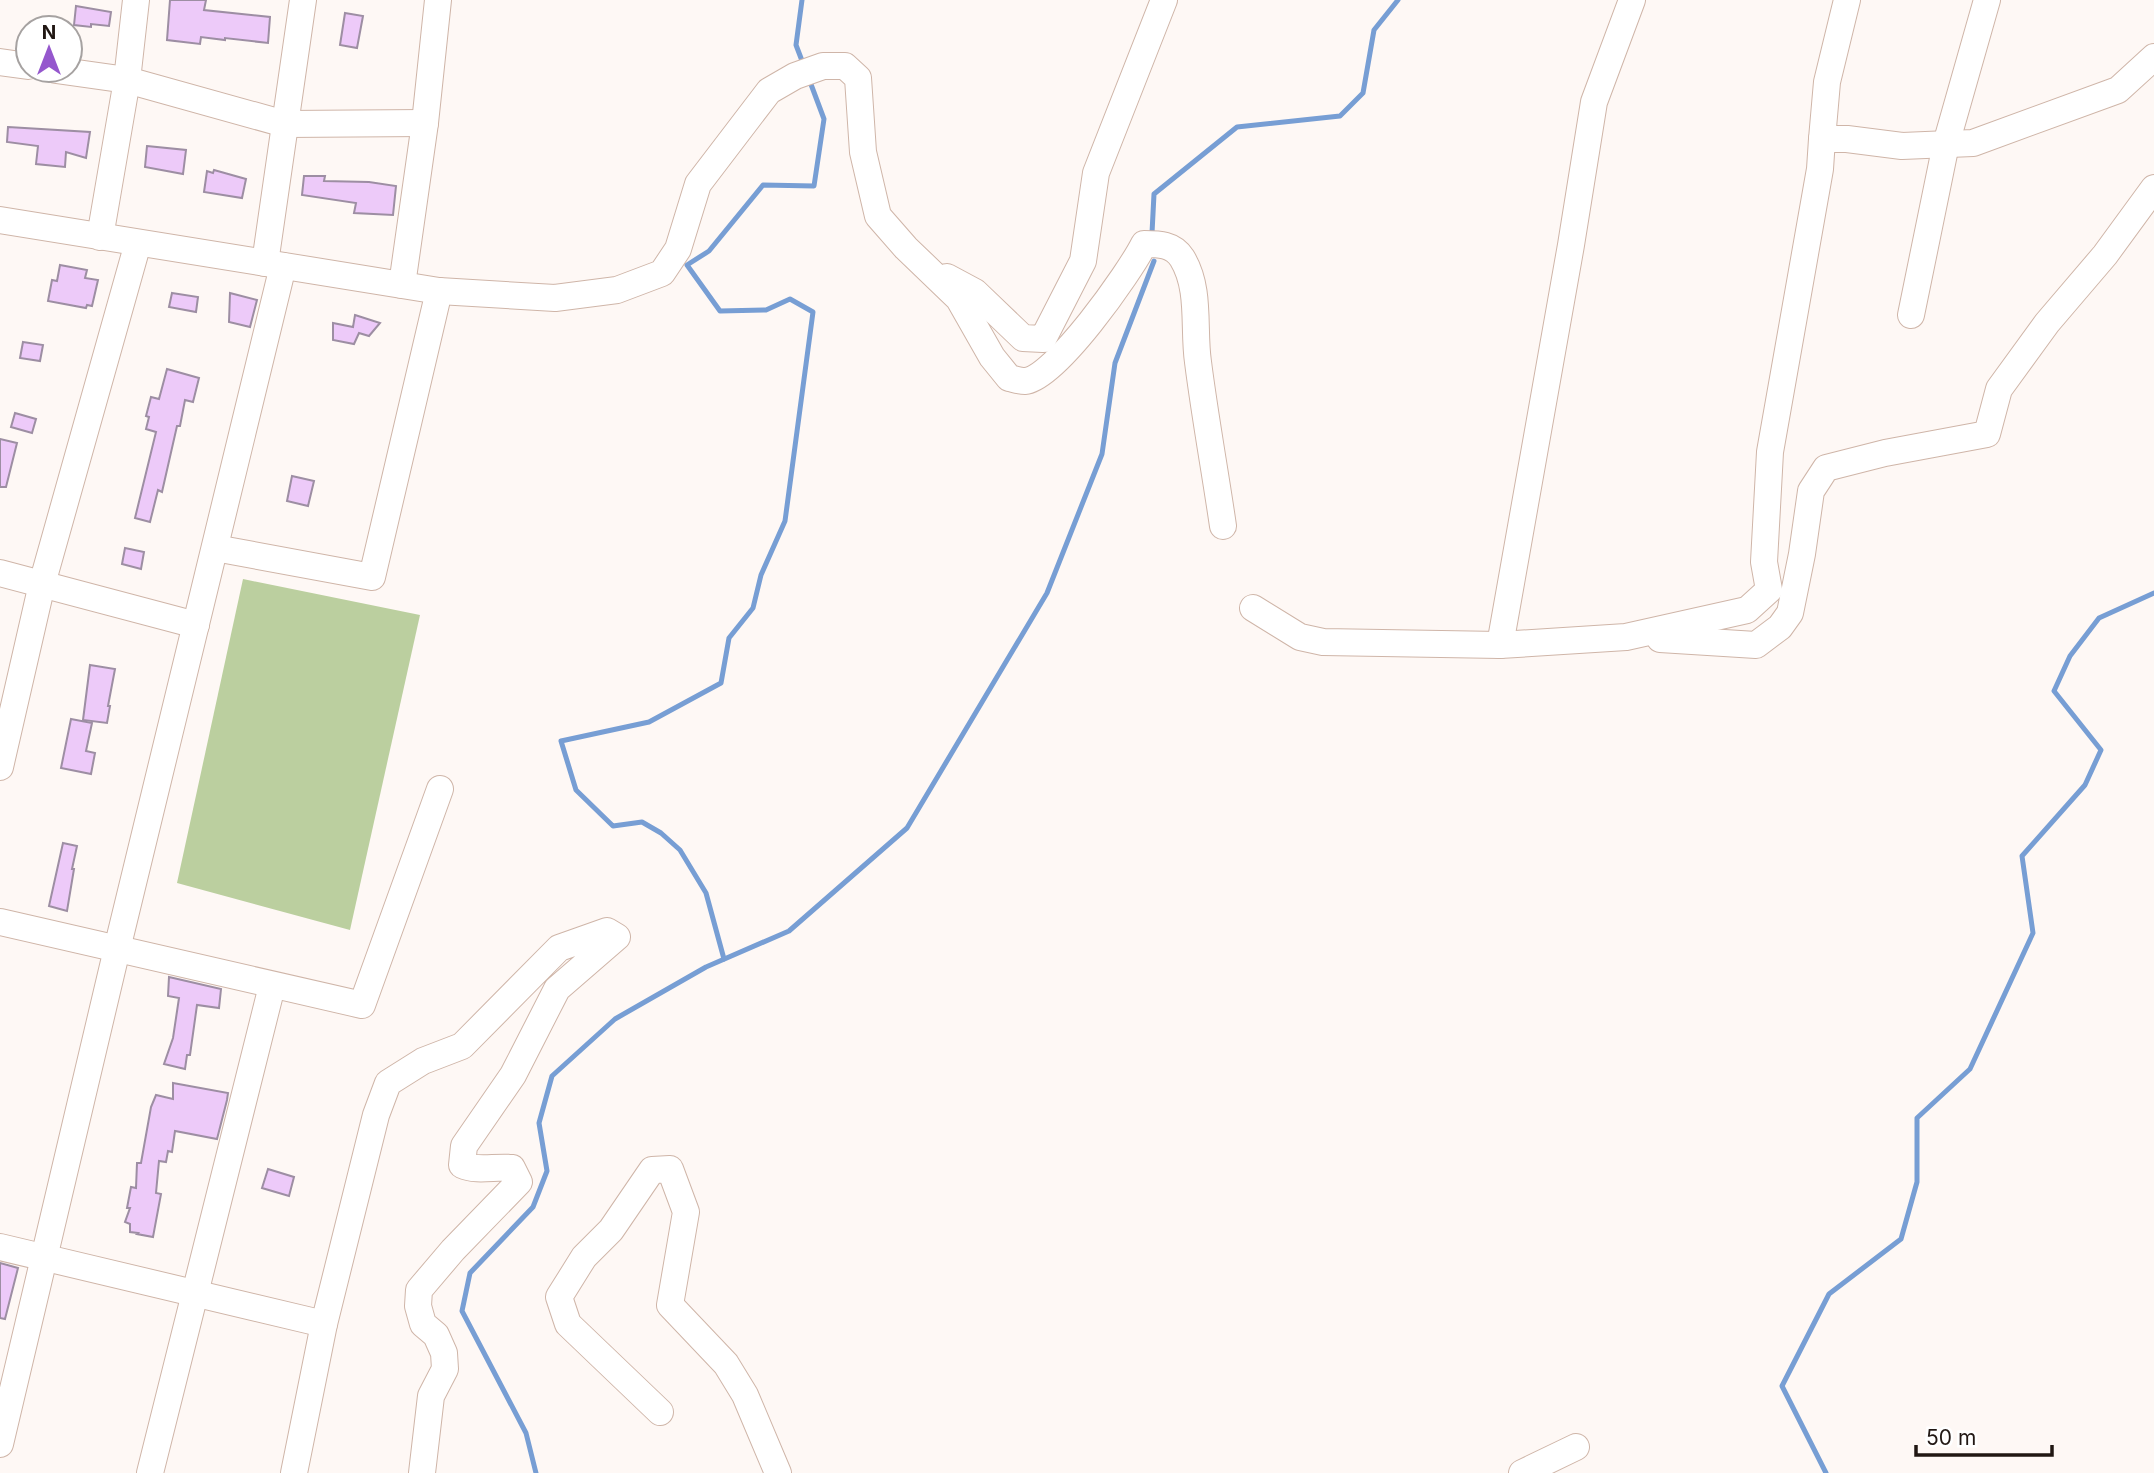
<svg xmlns="http://www.w3.org/2000/svg" width="2154" height="1473" font-family="Inter,sans-serif">
<rect width="100%" height="100%" fill="#fef8f5"/>
<!-- green -->
<path fill="#bbcf9f" d="M243,579L420,615L350,930L177,883Z"/>
<g fill="none" stroke-linecap="round" stroke-linejoin="round">
<!-- stream -->
<g stroke="#779ed4" stroke-width="5">
<path d="M802,0L796,45L804,66"/>
<path d="M1152,233L1154,194L1237,127L1340,116L1363,93L1374,30L1398,0"/>
<path d="M724,959L706,893L680,850L661,833L642,822L613,826L576,790L561,741L649,722L721,683L729,638L753,608L761,575L785,521L813,312L790,299L766,310L720,311L687,265L709,251L763,185L814,186L824,119L809,79"/>
<path d="M536,1473L526,1433L462,1311L470,1273L533,1207L547,1171L539,1123L552,1076L615,1019L706,967L789,931L907,828L1047,593L1102,454L1115,363L1154,261"/>
<path d="M1826,1473L1782,1386L1829,1294L1901,1239L1917,1182V1118L1970,1069L2033,933L2022,856L2085,785L2101,750L2054,691L2070,656L2099,618L2154,593"/>
</g>
</g>
<!-- building -->
<g fill="#edcaf9" stroke="#9d8ea3" stroke-width="2">
<path d="M170,0H206L204,10L270,17L268,43L225,38V40L201,37L200,44L167,40Z"/>
<path d="M76,6L111,12L109,26L91,24V27L74,25Z"/>
<path d="M345,13L363,16L357,48L340,45Z"/>
<path d="M8,127L90,132L86,158L66,152L65,167L36,164L38,146L7,142Z"/>
<path d="M147,146L186,150L183,174L145,167Z"/>
<path d="M214,170L246,179L242,198L204,192L207,171L213,173Z"/>
<path d="M304,176H325L324,181L369,182L396,186L393,215L354,213L356,203L302,195Z"/>
<path d="M60,265L87,270L85,278L98,280L92,306L87,305L86,308L48,301L52,280L57,281Z"/>
<path d="M172,293L198,297L196,312L169,307Z"/>
<path d="M230,293L257,300L250,327L229,322Z"/>
<path d="M355,315L380,323L369,336L359,333L354,344L333,340V323L353,327Z"/>
<path d="M23,342L43,345L40,361L20,358Z"/>
<path d="M167,369L199,378L193,402L185,400L180,426H177L162,492L158,490L150,522L135,518L156,432L146,429L149,417L146,416L151,397L159,399Z"/>
<path d="M15,413L36,419L32,433L11,427Z"/>
<path d="M0,439L17,443L6,487H0Z"/>
<path d="M292,476L314,481L308,506L287,501Z"/>
<path d="M125,548L144,552L141,569L122,564Z"/>
<path d="M90,665L115,669L108,706H110L107,723L83,720Z"/>
<path d="M71,719L92,723L86,751L95,753L91,774L61,768Z"/>
<path d="M63,843L77,846L72,869H74L67,911L49,906Z"/>
<path d="M169,977L221,989L219,1008L197,1005L190,1055H187L185,1069L164,1064L173,1038L179,998L168,996Z"/>
<path d="M173,1083L228,1093L227,1100L217,1139L175,1131L172,1152L168,1151L166,1162L159,1161L156,1193L161,1194L153,1237L137,1234L138,1233L130,1232V1224L125,1222L130,1208H127L131,1187L136,1188L137,1163H141L151,1107L156,1095L173,1099Z"/>
<path d="M268,1169L294,1177L289,1196L262,1188Z"/>
<path d="M0,1263L18,1268L5,1319L0,1318Z"/>
</g>
<g fill="none" stroke-linecap="round" stroke-linejoin="round">
<defs>
<g id="minor">
<path d="M0,62L28,66"/>
<path d="M56,70L127,80L285,124L425,123"/>
<path d="M1822,139L1827,82L1847,0"/>
<path d="M0,220L439,291L555,298L617,290L662,273L678,249L698,184L769,91L795,76L823,66H845L858,78L863,152L878,216L906,248L959,299L992,357L1009,378C1014,379 1020,381 1025,381C1055,379 1130,272 1144,244C1159,244 1173,244 1182,258C1201,289 1193,328 1198,362C1205,417 1215,471 1223,526"/>
<path d="M100,237L127,80L136,0"/>
<path d="M265,263L303,0"/>
<path d="M947,277L975,292L1023,338L1043,339L1083,261L1096,173L1164,0"/>
<path d="M402,285L425,123L438,0"/>
<path d="M1911,315L1946,144L1987,0"/>
<path d="M215,548L372,577L439,291"/>
<path d="M0,573L196,625"/>
<path d="M1253,608L1300,637L1323,642L1500,645L1626,637L1747,610L1769,590L1764,562L1770,452L1820,169L1822,139H1847L1902,146L1973,143L2118,90L2154,57"/>
<path d="M1660,639L1756,645L1780,627L1790,613L1802,554L1811,491L1826,468L1885,453L1987,434L1999,389L2047,323L2105,255L2154,188"/>
<path d="M1500,645L1571,245L1594,102L1632,0"/>
<path d="M0,767L42,584L138,243"/>
<path d="M0,922L362,1005L440,789"/>
<path d="M0,1247L324,1324"/>
<path d="M660,1412L568,1324L559,1297L584,1257L611,1230L652,1170L670,1169L686,1212L670,1305L726,1364L745,1395L778,1473"/>
<path d="M0,1444L117,949L283,266"/>
<path d="M150,1473L272,986"/>
<path d="M294,1473L324,1324L376,1115L388,1083L423,1061L462,1046L559,948L607,931L617,937L557,989L513,1075L464,1146L462,1165C478,1172 495,1166 512,1168L519,1182L453,1250L419,1290L418,1306L423,1324L436,1335L444,1353L445,1369L431,1396L422,1473"/>
<path d="M1522,1473L1576,1447"/>
</g>
</defs>
<!-- minor casing -->
<use href="#minor" stroke="#cfb5a8" stroke-width="28"/>
<!-- minor -->
<use href="#minor" stroke="#fff" stroke-width="26"/>
</g>
<!-- north arrow -->
<g transform="translate(49 49)"><circle r="33" fill="#ffffff" stroke="#a6a2a1" stroke-width="2"/>
<path d="M0-5L12 26L0 18L-12 26Z" fill="#9557cd"/>
<text y="-10" font-size="19" font-weight="bold" text-anchor="middle" fill="#211713">N</text>
</g>
<!-- scale -->
<path d="M1916 1445v10h136v-10" fill="none" stroke="#211713" stroke-width="3.5"/>
<text x="1926" y="1445" font-size="21" fill="#211713" stroke="#ffffff" stroke-width="5" paint-order="stroke">50 m</text>
</svg>
